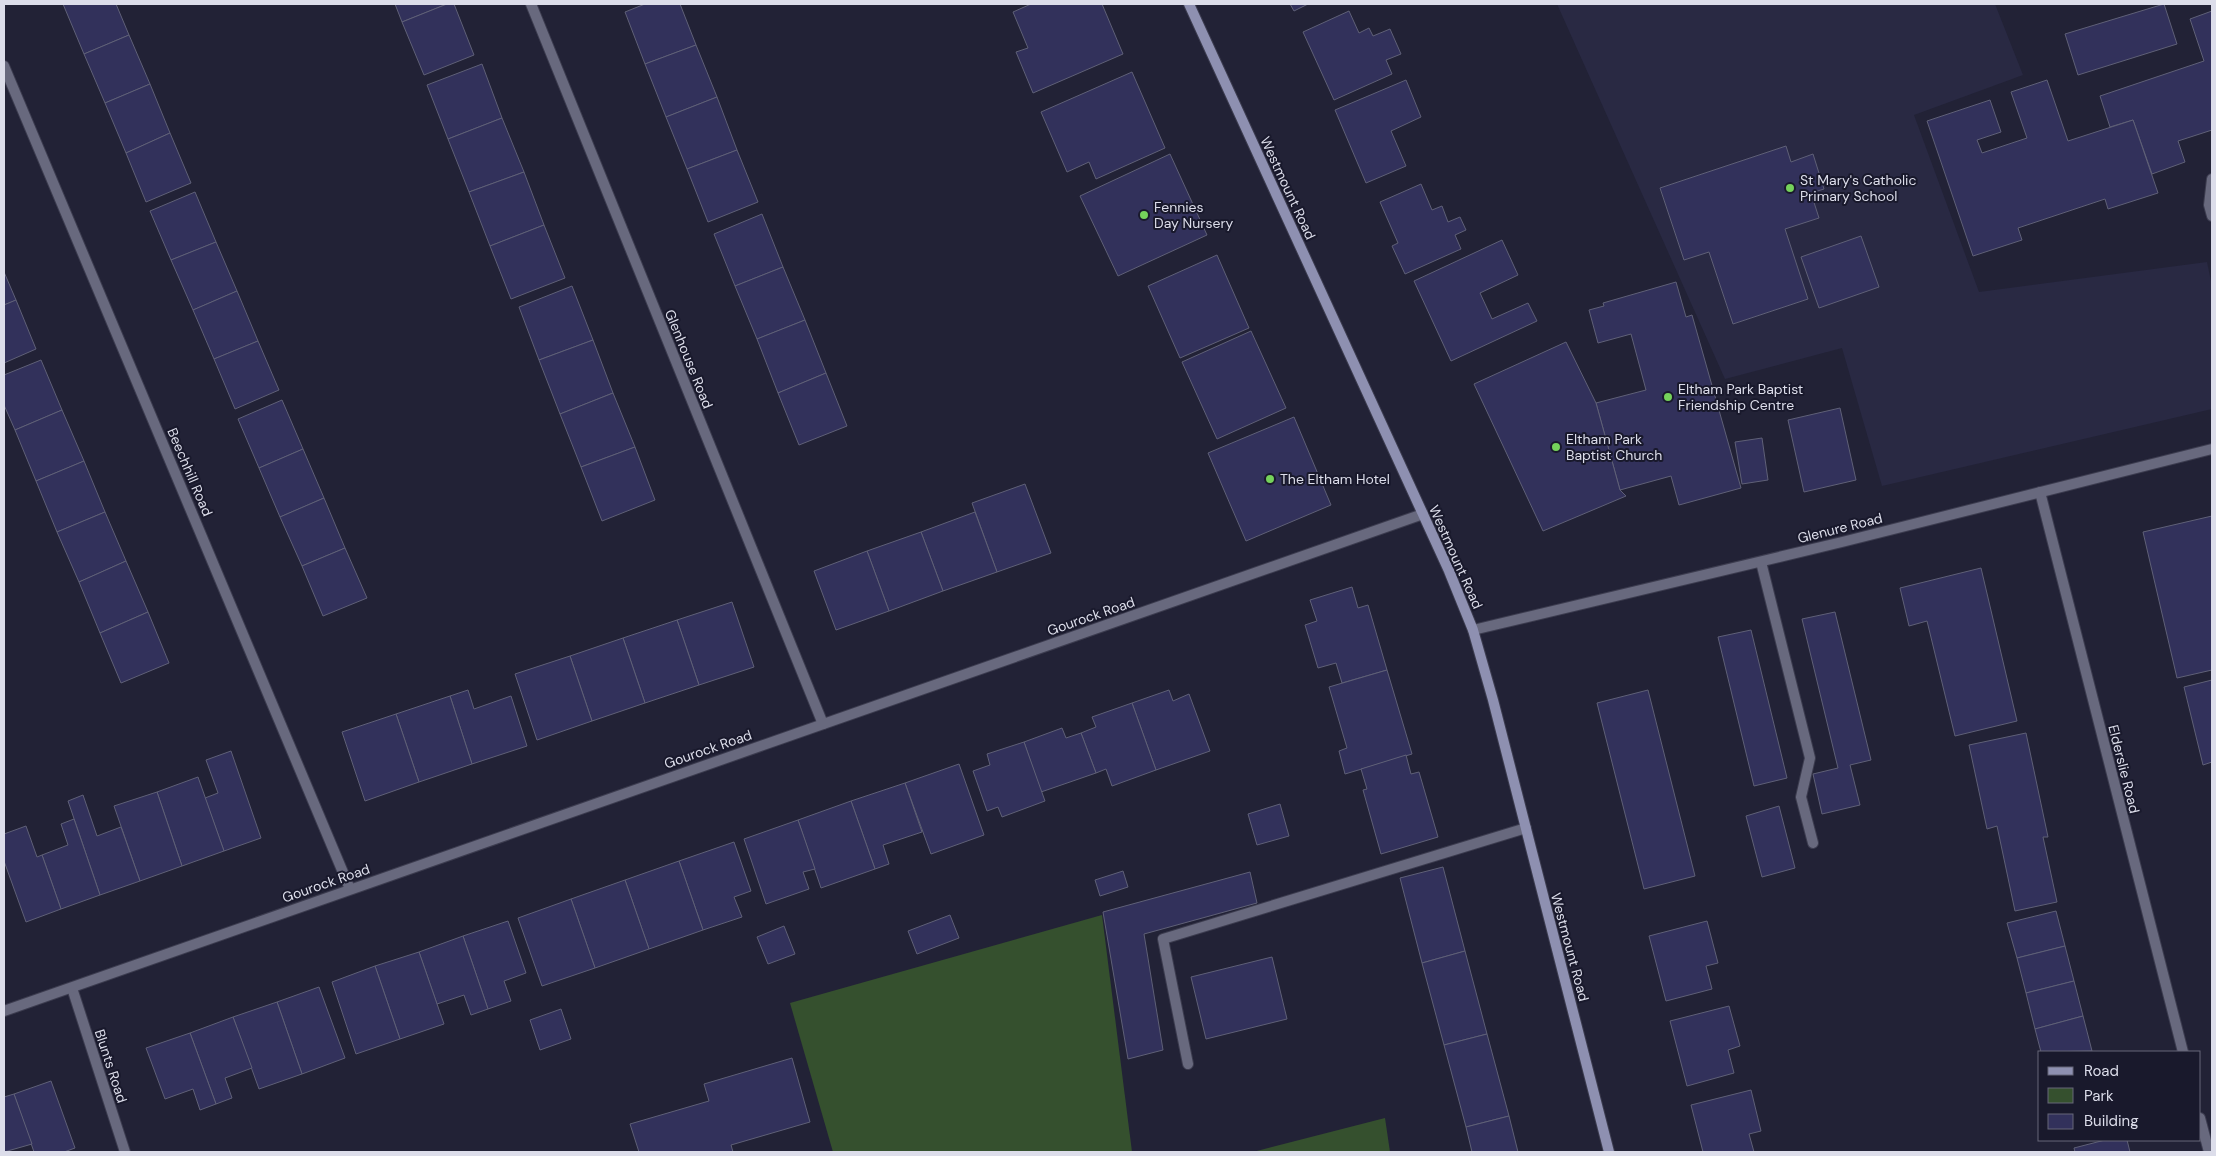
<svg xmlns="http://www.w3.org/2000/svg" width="2216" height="1156" font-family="'DM Sans',sans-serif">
<rect width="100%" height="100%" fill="#222236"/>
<!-- built -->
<path fill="#292943" d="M1557,4H1995L2023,75L1914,115L1979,292L2207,262L2212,286V409L1882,486L1842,348L1725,379Z"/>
<!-- green -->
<g fill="#35502e">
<path d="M1102,915L1132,1152H833L790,1003Z"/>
<path d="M1385,1118L1390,1152H1253Z"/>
</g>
<!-- building -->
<g fill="#32315b" stroke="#5f6077">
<path d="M63,4H116L129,35L84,54Z"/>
<path d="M395,4H447L402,22Z"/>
<path d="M447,4H454L474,55L424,75L402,22Z"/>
<path d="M645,4H680L696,45L645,64L625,12Z"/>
<path d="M1031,4H1102L1123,54L1033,93L1016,52L1028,48L1013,12Z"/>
<path d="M1290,4H1308L1294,11Z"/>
<path d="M2164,4L2177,44L2078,75L2065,34Z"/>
<path d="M1349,11L1359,33L1369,28L1373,36L1390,29L1401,54L1386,60L1392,74L1334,100L1303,32Z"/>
<path d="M2212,11V130L2178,141L2185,162L2152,174L2133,120L2110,127L2100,96L2204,61L2190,19Z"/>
<path d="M129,35L150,84L105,103L84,54Z"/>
<path d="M696,45L717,97L666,117L645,64Z"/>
<path d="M482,64L502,118L448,139L427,85Z"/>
<path d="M1132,72L1165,148L1096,179L1089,162L1067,172L1041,112Z"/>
<path d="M1406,80L1421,117L1391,131L1406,166L1366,183L1335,110Z"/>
<path d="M2047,80L2068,141L2133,120L2158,193L2108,209L2105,199L2018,228L2022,240L1973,256L1927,121L1990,100L2001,132L1977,140L1982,153L2027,138L2011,92Z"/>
<path d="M150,84L170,133L126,153L105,103Z"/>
<path d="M717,97L737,150L687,169L666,117Z"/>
<path d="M502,118L524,172L469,192L448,139Z"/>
<path d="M170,133L191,183L146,202L126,153Z"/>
<path d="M1786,146L1791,162L1813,154L1824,189L1811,193L1819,218L1785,229L1808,299L1733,324L1709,252L1684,260L1660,188Z"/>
<path d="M737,150L758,202L708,222L687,169Z"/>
<path d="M1170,154L1207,235L1118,276L1080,196Z"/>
<path d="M524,172L544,225L490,246L469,192Z"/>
<path d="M1421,184L1432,210L1442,206L1448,222L1460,217L1466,230L1455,235L1461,249L1405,274L1392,246L1398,243L1380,202Z"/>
<path d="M195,192L216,242L171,260L150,211Z"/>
<path d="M762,214L783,267L735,286L714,234Z"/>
<path d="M544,225L565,278L511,299L490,246Z"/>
<path d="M1861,236L1879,287L1819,308L1801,257Z"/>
<path d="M1502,240L1518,275L1480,293L1492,319L1528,303L1537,321L1451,361L1414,281Z"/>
<path d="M216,242L237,291L193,310L171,260Z"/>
<path d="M1217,255L1249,328L1180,358L1148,286Z"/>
<path d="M783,267L805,320L757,339L735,286Z"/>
<path d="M4,272L16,300L4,305Z"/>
<path d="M1676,282L1686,317L1692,315L1741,488L1679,505L1671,476L1620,490L1596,403L1646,390L1631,334L1598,343L1589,310L1604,306L1603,303Z"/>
<path d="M572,286L593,340L539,360L519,307Z"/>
<path d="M237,291L258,341L214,359L193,310Z"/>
<path d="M16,300L36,349L4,363V305Z"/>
<path d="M805,320L826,373L778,393L757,339Z"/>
<path d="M1251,331L1286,408L1217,439L1182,362Z"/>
<path d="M593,340L613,393L560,414L539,360Z"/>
<path d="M258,341L279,390L235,409L214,359Z"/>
<path d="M1566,342L1596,403L1620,490L1626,496L1543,531L1474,384Z"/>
<path d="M41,360L62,410L15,430L4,405V375Z"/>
<path d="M826,373L847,426L799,445L778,393Z"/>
<path d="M613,393L635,447L581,467L560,414Z"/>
<path d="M282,400L303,449L259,468L238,419Z"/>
<path d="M1840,408L1856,480L1804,492L1788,420Z"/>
<path d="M62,410L84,461L36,481L15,430Z"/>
<path d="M1294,417L1331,505L1246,541L1208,453Z"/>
<path d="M1762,438L1768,480L1742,484L1735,442Z"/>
<path d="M635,447L655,500L602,521L581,467Z"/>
<path d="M303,449L324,498L280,517L259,468Z"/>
<path d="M84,461L105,512L57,532L36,481Z"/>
<path d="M1025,484L1051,553L997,572L972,503Z"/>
<path d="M324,498L345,548L302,566L280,517Z"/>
<path d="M105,512L126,561L79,582L57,532Z"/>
<path d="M975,512L997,572L943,591L921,532Z"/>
<path d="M2212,516V670L2177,678L2143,532Z"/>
<path d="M921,532L943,591L889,611L867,551Z"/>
<path d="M345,548L367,598L323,616L302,566Z"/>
<path d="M867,551L889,611L836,630L814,571Z"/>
<path d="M126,561L148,612L100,633L79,582Z"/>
<path d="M1981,568L2017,721L1955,736L1927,621L1909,626L1900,588Z"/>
<path d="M1352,587L1358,608L1368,605L1387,670L1342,683L1336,663L1318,668L1305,625L1317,621L1310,600Z"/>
<path d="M732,602L754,667L699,685L677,620Z"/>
<path d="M148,612L169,663L121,683L100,633Z"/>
<path d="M1835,612L1871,760L1850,765L1860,805L1822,814L1813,774L1838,768L1802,619Z"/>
<path d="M677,620L699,685L645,703L623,638Z"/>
<path d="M1751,630L1787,778L1754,786L1718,637Z"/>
<path d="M623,638L645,703L592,721L570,656Z"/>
<path d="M570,656L592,721L537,740L515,674Z"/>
<path d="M1387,670L1412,754L1345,774L1339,751L1347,748L1329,687Z"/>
<path d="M2212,680V762L2203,765L2184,687Z"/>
<path d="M468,690L474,709L511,696L527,746L472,764L450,696Z"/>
<path d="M1169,690L1173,701L1189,694L1210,751L1156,770L1132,703Z"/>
<path d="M1648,690L1695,876L1644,889L1597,703Z"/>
<path d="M450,696L472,764L419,782L396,714Z"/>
<path d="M1132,703L1156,770L1112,786L1106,769L1096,773L1081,733L1096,727L1092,717Z"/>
<path d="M396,714L419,782L365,801L342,732Z"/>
<path d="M1062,728L1066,738L1081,733L1096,773L1041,792L1024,742Z"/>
<path d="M2026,733L2048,837H2043L2057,902L2015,911L1997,826L1987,829L1969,745Z"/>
<path d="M1024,742L1045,801L1002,817L998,807L987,811L973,771L990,765L987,754Z"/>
<path d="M231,751L261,838L224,851L205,798L218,793L206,760Z"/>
<path d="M1406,755L1411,774L1419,772L1438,837L1381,854L1363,790L1367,789L1361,769Z"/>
<path d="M959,764L984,835L931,854L905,783Z"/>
<path d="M198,777L224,851L182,866L157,792Z"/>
<path d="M905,783L922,832L883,845L889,864L875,869L851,801Z"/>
<path d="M157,792L182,866L140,881L114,806Z"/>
<path d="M83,795L97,836L121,827L140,881L100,895L68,801Z"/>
<path d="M851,801L875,869L821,888L798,820Z"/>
<path d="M1280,804L1289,836L1257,845L1248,814Z"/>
<path d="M1779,806L1795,868L1762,877L1746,816Z"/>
<path d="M74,819L100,895L61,909L42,855L68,845L61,824Z"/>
<path d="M798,820L815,869L803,872L809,889L766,904L744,839Z"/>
<path d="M26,826L37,857L42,855L61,909L26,922L4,861V834Z"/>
<path d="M734,842L751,891L734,897L742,917L703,930L679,861Z"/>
<path d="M679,861L703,930L649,949L625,880Z"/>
<path d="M1443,867L1465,951L1422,963L1400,878Z"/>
<path d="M1123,871L1128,887L1100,896L1095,880Z"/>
<path d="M1250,872L1257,903L1144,934L1163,1050L1128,1059L1103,912Z"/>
<path d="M625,880L649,949L595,968L571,899Z"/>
<path d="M571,899L595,968L542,986L518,918Z"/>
<path d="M2056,911L2065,946L2017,958L2007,923Z"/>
<path d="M950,915L959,938L917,954L908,931Z"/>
<path d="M508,921L526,973L504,981L511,1001L488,1009L463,936Z"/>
<path d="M1707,921L1718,963L1706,966L1712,989L1666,1001L1649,936Z"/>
<path d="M784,926L795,954L768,964L757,937Z"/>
<path d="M463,936L488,1009L471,1015L464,995L437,1004L419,952Z"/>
<path d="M2065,946L2074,981L2026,993L2017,958Z"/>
<path d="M1465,951L1487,1034L1444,1045L1422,963Z"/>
<path d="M419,952L444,1024L400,1039L375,966Z"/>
<path d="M1272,957L1287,1019L1206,1039L1191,977Z"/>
<path d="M375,966L400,1039L356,1054L332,982Z"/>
<path d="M2074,981L2083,1016L2035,1029L2026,993Z"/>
<path d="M319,987L345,1058L302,1074L277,1002Z"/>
<path d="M277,1002L302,1074L259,1089L233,1017Z"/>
<path d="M1729,1006L1740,1046L1728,1050L1734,1073L1687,1086L1670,1021Z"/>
<path d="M561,1009L571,1039L540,1050L530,1020Z"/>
<path d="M2083,1016L2092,1051L2041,1052L2035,1029Z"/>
<path d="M233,1017L252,1068L225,1078L232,1098L216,1104L190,1033Z"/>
<path d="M190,1033L216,1104L200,1110L193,1089L165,1099L146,1048Z"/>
<path d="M1487,1034L1509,1116L1466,1127L1444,1045Z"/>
<path d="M792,1058L810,1122L731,1145L733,1152H639L630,1124L709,1101L704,1084Z"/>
<path d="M51,1081L75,1148L64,1152H34L14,1094Z"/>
<path d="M1751,1090L1761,1131L1749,1134L1754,1152H1703L1691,1105Z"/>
<path d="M14,1094L32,1144L4,1152V1097Z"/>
<path d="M1509,1116L1518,1152H1472L1466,1127Z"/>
<path d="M2105,1140H2127L2130,1152H2075L2074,1148Z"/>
</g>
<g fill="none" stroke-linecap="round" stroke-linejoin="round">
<defs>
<g id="lane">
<path d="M2212,179L2209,205L2212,216"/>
<path d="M1761,562L1810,758L1801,797L1813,843"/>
<path d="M1188,1064L1163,939L1526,828"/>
</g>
<g id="street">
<path d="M531,4L823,724"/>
<path d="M4,66L350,889"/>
<path d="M2040,492L2183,1052"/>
<path d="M1473,630L1842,542L2212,449"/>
<path d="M72,988L125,1152"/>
<path d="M4,1011L1423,514"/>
<path d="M2200,1118L2209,1152"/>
</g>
<path id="secondary" d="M1189,4L1449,571L1473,630L1493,700L1609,1152"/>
</defs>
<!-- lane casing -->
<use href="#lane" stroke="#3c3c4f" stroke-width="12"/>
<!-- street casing -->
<use href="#street" stroke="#3c3c4f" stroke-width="12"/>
<!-- secondary casing -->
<use href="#secondary" stroke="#3c3c4f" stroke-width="12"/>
<!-- lane -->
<use href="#lane" stroke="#68697e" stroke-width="10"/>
<!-- street -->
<use href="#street" stroke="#68697e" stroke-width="10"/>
<!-- secondary -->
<use href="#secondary" stroke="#8e90b1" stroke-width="10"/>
</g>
<!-- markers -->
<g fill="#75d25b" stroke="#19192c" stroke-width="2">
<circle cx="1790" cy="188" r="5"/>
<circle cx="1144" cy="215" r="5"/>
<circle cx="1668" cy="397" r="5"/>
<circle cx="1556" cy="447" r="5"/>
<circle cx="1270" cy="479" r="5"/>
</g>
<g text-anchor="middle" stroke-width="4" stroke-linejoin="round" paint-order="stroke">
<!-- poi labels -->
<g font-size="14" fill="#dcddea" stroke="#19192c" text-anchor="start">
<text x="1800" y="185">St Mary's Catholic<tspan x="1800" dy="16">Primary School</tspan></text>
<text x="1154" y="212">Fennies<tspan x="1154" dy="16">Day Nursery</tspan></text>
<text x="1678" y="394">Eltham Park Baptist<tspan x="1678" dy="16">Friendship Centre</tspan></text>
<text x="1566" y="444">Eltham Park<tspan x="1566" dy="16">Baptist Church</tspan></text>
<text x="1280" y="484">The Eltham Hotel</text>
</g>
<!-- street labels -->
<g font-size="14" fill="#dcddea" stroke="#19192c">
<text transform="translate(1288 188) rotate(65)" y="5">Westmount Road</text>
<text transform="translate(689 359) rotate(68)" y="5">Glenhouse Road</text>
<text transform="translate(190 472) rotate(67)" y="5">Beechhill Road</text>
<text transform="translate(1840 528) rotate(-14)" y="5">Glenure Road</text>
<text transform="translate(1456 557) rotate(66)" y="5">Westmount Road</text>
<text transform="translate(1091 616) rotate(-19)" y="5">Gourock Road</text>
<text transform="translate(708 749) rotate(-19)" y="5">Gourock Road</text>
<text transform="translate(2124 769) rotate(76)" y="5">Elderslie Road</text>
<text transform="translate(326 883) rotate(-19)" y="5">Gourock Road</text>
<text transform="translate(1570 947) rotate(75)" y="5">Westmount Road</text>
<text transform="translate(111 1066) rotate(72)" y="5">Blunts Road</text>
</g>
</g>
<!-- border -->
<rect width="2216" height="1156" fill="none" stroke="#dcddea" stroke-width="10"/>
<!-- legend -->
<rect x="2038" y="1051" width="162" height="90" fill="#19192c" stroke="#676778"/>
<rect x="2048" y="1067" width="25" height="8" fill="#8e90b1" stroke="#676778"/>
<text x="2084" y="1076" font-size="15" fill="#dcddea">Road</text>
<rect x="2048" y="1088" width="25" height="15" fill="#35502e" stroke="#676778"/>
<text x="2084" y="1101" font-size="15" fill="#dcddea">Park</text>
<rect x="2048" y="1114" width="25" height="15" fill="#32315b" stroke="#676778"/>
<text x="2084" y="1126" font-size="15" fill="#dcddea">Building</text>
</svg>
